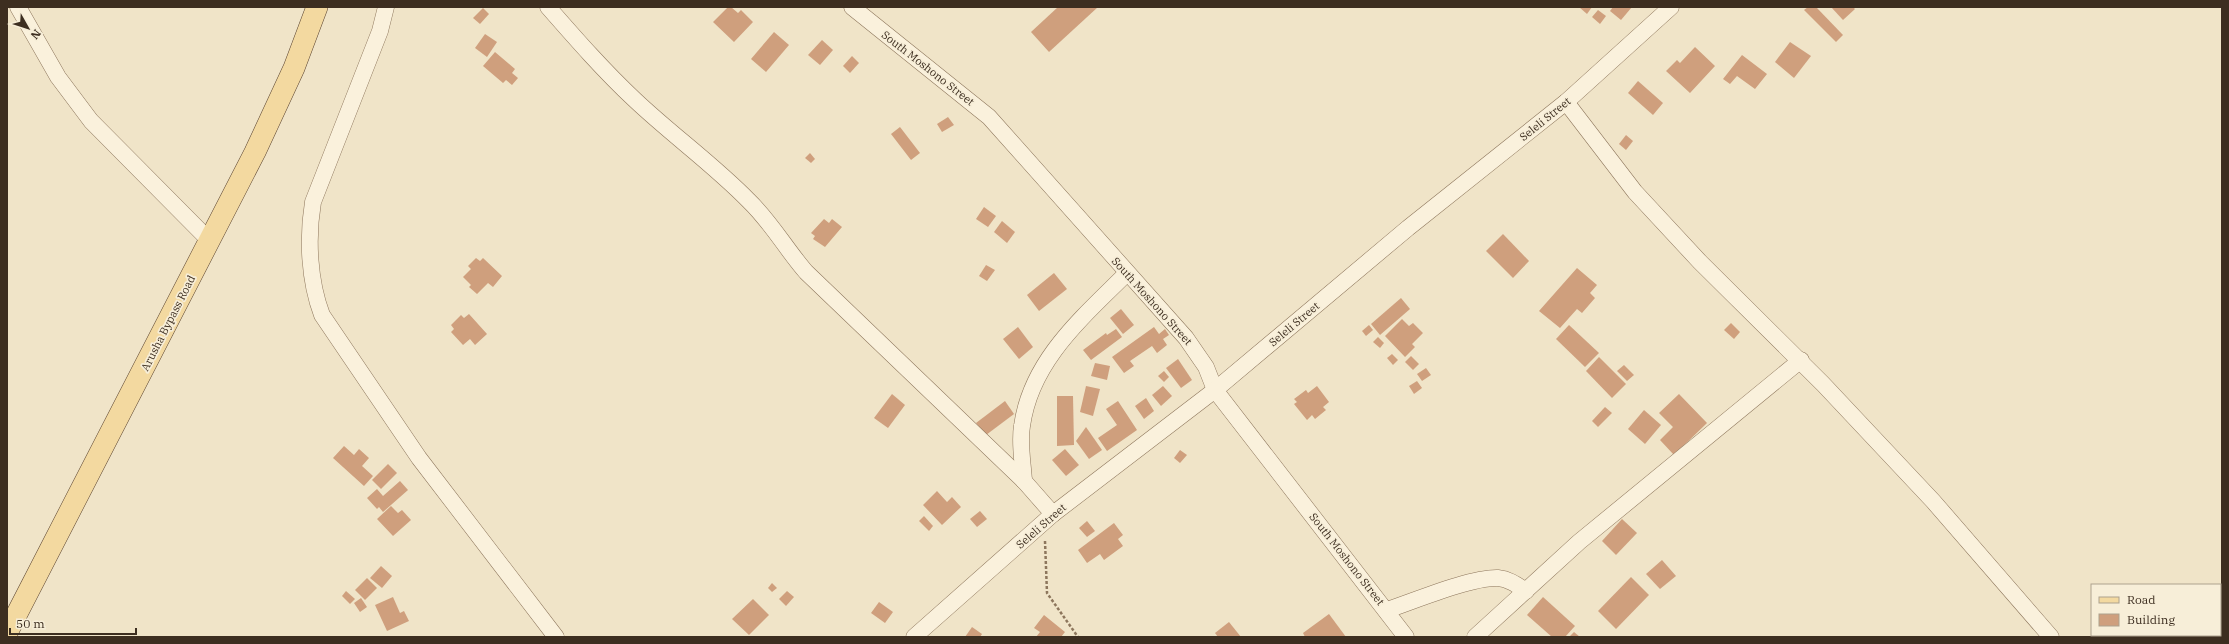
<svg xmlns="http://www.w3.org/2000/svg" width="2229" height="644" font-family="'IBM Plex Serif',serif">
<rect width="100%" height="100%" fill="#f0e4c8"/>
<!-- building -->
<g fill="#cf9f7d">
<path d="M728,7H731L738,13L741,10L753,22L734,42L713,22Z"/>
<path d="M1058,7H1098L1049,52L1031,32Z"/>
<path d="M1579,7H1592L1587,14Z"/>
<path d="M1613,7H1632L1621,20L1610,11Z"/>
<path d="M1808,7H1816L1843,35L1836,42L1804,10Z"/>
<path d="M1831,7H1853L1855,9L1843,20Z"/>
<path d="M483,8L489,14L480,24L473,18Z"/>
<path d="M1598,10L1606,16L1600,24L1592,17Z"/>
<path d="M774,32L789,45L766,72L751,59Z"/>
<path d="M485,34L497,42L487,57L475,48Z"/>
<path d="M822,40L833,50L820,65L808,55Z"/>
<path d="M1790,42L1811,56L1794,78L1775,62Z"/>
<path d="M1695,47L1715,66L1690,93L1666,71L1677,60L1680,63Z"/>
<path d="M495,52L515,69L512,73L518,78L512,85L506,80L503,83L483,66Z"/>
<path d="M1742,55L1767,74L1755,89L1737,76L1730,84L1723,79Z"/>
<path d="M852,56L859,63L850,73L843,66Z"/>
<path d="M1638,81L1663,103L1653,115L1628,93Z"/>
<path d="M948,117L954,125L942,132L937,124Z"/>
<path d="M900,127L920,153L911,160L891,134Z"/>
<path d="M1626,135L1633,141L1626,150L1619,144Z"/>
<path d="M810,153L815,159L811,163L805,158Z"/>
<path d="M984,207L996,216L988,227L976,219Z"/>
<path d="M824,219L829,223L832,219L842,227L825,247L813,239L815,236L811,233Z"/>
<path d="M1002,221L1015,232L1007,243L994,232Z"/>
<path d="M1503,234L1529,261L1513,278L1486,251Z"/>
<path d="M476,258L480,261L483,258L502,276L493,287L488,283L477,294L469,287L471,285L463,277L471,269L468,266Z"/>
<path d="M986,265L995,270L987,281L979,276Z"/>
<path d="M1577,268L1597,285L1590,293L1595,298L1582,313L1577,309L1560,328L1539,311Z"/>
<path d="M1054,273L1067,289L1039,311L1027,295Z"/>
<path d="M1401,298L1410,309L1380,335L1371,324Z"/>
<path d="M1121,309L1134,325L1123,334L1110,318Z"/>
<path d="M469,314L487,334L475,345L470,339L463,345L451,332L454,329L451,325L461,315L464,318Z"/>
<path d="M1402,319L1409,326L1413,323L1423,333L1412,344L1415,347L1405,357L1385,336Z"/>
<path d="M1731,323L1740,332L1734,339L1724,330Z"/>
<path d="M1369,325L1373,330L1366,336L1362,331Z"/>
<path d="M1569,325L1599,353L1585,367L1556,339Z"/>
<path d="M1018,327L1033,347L1019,359L1003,339Z"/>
<path d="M1154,327L1159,334L1165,329L1169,335L1163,339L1167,345L1157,353L1152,346L1130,361L1134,366L1124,373L1112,357Z"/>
<path d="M1116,329L1122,337L1091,360L1083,350L1106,333L1107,335Z"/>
<path d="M1378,337L1384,343L1380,348L1373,342Z"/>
<path d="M1392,354L1398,360L1393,365L1387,358Z"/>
<path d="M1411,356L1419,364L1413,370L1405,362Z"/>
<path d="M1599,357L1626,384L1612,398L1586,371Z"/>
<path d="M1178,359L1192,380L1181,388L1166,368Z"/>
<path d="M1095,363L1110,366L1107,380L1091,376Z"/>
<path d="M1624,365L1634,375L1627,381L1617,371Z"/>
<path d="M1426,368L1431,375L1422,381L1417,374Z"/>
<path d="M1164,371L1169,377L1164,382L1158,376Z"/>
<path d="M1417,381L1422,388L1414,394L1409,386Z"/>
<path d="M1086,386L1100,389L1093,416L1080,412Z"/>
<path d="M1163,386L1172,396L1161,406L1152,395Z"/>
<path d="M1317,386L1329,402L1323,407L1326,410L1315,419L1312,415L1307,420L1294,404L1297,402L1294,399L1306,390L1308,393Z"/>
<path d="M892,394L905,405L888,428L874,418Z"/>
<path d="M1679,394L1707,423L1674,455L1660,440L1673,427L1659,413Z"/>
<path d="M1057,396H1073L1074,445L1057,446Z"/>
<path d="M1146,398L1154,411L1144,419L1135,406Z"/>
<path d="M1005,401L1014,414L986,435L976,423Z"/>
<path d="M1118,401L1137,430L1107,451L1098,438L1117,425L1106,409Z"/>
<path d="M1605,407L1612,413L1598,427L1592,421Z"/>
<path d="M1644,410L1661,425L1645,444L1628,429Z"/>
<path d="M1086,427L1102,450L1089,459L1076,441Z"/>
<path d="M344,446L354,455L359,449L369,458L362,466L373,476L364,486L333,458Z"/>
<path d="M1065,449L1079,465L1066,476L1052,460Z"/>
<path d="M1180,450L1187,455L1180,463L1174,458Z"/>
<path d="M388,464L397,473L381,489L372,480Z"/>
<path d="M400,481L408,490L383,512L379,507L377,509L367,498L377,489L383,496Z"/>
<path d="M937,491L947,502L952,497L961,507L942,525L923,505Z"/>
<path d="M391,506L398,513L402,510L411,520L393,536L377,519Z"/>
<path d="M980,511L987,519L977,527L970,519Z"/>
<path d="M924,516L933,526L929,531L919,521Z"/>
<path d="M1622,519L1637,533L1616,555L1602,541Z"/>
<path d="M1087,521L1095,531L1087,537L1079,528Z"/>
<path d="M1114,523L1123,535L1118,539L1123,546L1104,560L1100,554L1087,563L1078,550Z"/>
<path d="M1662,560L1676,576L1660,589L1646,574Z"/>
<path d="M381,566L392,576L382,588L370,578Z"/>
<path d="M1631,577L1649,595L1616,629L1598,611Z"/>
<path d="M367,578L377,588L365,600L355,590Z"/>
<path d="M772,583L777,588L772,592L768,588Z"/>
<path d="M346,591L355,599L350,604L342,596Z"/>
<path d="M787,591L794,597L786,606L779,599Z"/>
<path d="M393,597L400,613L404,611L409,621L387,631L375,605Z"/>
<path d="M1543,597L1575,626L1565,637H1552L1527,615Z"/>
<path d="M361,598L367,607L360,612L354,603Z"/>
<path d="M753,599L769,615L749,635L732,619Z"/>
<path d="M879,602L893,612L885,623L871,613Z"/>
<path d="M1329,614L1346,637H1305L1303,633Z"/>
<path d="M1044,615L1065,632L1061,637H1036L1040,632L1034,628Z"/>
<path d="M1229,622L1241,637H1218L1215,633Z"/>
<path d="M972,627L982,634L980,637H965Z"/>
<path d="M1574,632L1580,637H1569Z"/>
</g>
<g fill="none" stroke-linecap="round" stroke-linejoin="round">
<defs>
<g id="minor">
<path d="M18,7L58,77L91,121L210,241"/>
<path d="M386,7L380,31L313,202C307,238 309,281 322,315L419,458L556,637"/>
<path d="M548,7C576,39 604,71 635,100C672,135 714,165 749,201C771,222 786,249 806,272L1024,481L1053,514"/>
<path d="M852,7L989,117L1186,338L1206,367L1215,390L1406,637"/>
<path d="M1566,102L1635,192L1700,262L1823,384L1933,501L2051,637"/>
<path d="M1024,481C1023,463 1019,443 1022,426C1031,360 1083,317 1127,273"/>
<path d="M1387,610C1414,601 1471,577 1498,578C1509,579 1517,585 1526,591"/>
<path d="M914,637L1053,514L1215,390L1408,228L1566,102L1671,7"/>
<path d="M1475,637L1579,542L1801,360"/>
</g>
<path id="major" d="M7,633L255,152L294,68L317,7"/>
</defs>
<!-- minor casing -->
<use href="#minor" stroke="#8d765c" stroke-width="17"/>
<!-- major casing -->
<use href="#major" stroke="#5b4430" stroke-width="22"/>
<!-- path -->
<path stroke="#8d765c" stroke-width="2.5" stroke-dasharray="3 2" stroke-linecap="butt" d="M1045,541L1047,593L1078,637"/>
<!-- minor -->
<use href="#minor" stroke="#faf1dc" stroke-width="16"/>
<!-- major -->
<use href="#major" stroke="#f3d9a0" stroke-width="21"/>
</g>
<g text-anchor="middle" stroke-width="3.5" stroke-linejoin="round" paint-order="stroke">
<!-- street labels -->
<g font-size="11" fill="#3d2e20" stroke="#f7eed8">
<text transform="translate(928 68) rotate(38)" y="4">South Moshono Street</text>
<text transform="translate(1545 119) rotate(-39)" y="4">Seleli Street</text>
<text transform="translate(1152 301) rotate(48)" y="4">South Moshono Street</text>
<text transform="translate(168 323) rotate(-63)" y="4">Arusha Bypass Road</text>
<text transform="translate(1294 324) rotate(-40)" y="4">Seleli Street</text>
<text transform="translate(1041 526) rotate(-41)" y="4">Seleli Street</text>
<text transform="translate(1347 559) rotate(52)" y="4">South Moshono Street</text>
</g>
</g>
<!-- border -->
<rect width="2229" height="644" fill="none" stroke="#3d2e20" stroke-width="16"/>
<!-- legend -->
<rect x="2091" y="584" width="130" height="52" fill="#f7eed8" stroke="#ada18e"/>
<rect x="2099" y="597" width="20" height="6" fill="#f3d9a0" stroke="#ada18e"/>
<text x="2127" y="604" font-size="12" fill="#3d2e20">Road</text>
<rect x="2099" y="614" width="20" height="12" fill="#cf9f7d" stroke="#ada18e"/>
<text x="2127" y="624" font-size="12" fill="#3d2e20">Building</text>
<!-- north arrow -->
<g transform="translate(28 28) rotate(129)" stroke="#f7eed8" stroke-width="3" paint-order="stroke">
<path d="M0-3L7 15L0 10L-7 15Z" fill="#3d2e20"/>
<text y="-6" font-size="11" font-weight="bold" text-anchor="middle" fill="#3d2e20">N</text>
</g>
<!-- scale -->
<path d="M10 628v6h126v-6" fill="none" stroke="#3d2e20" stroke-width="2"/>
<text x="16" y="628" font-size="12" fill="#3d2e20" stroke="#f7eed8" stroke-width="3" paint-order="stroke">50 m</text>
</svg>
